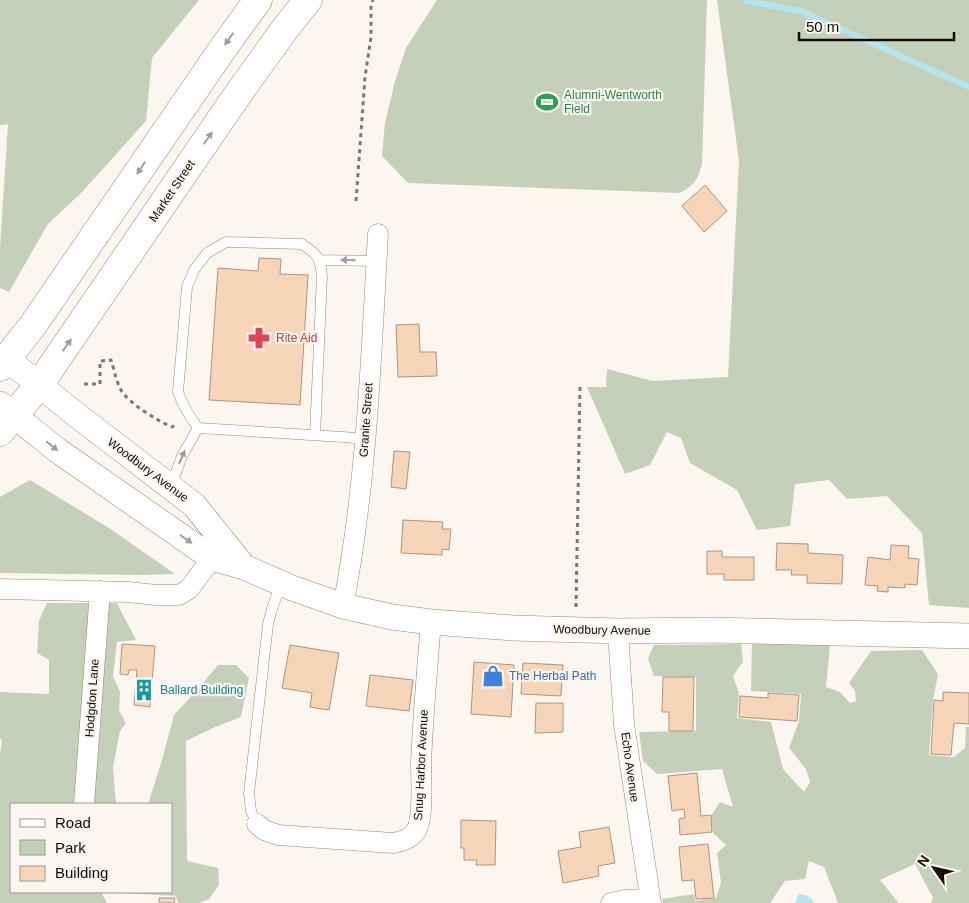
<svg xmlns="http://www.w3.org/2000/svg" width="969" height="903" font-family="Arial,sans-serif">
<style>
.green{fill:#c5d0ba}
.water{fill:#b3e5f1}
.lines{fill:none;stroke-linecap:round;stroke-linejoin:round}
.stream{stroke:#b3e5f1;stroke-width:6}
.building{fill:#f7d5b8;stroke:#ae947d}
.service-casing{stroke:#9e846d;stroke-width:11}
.minor-casing{stroke:#9e846d;stroke-width:21}
.tertiary-casing{stroke:#9e846d;stroke-width:26}
.secondary-casing{stroke:#9e846d;stroke-width:29}
.path{stroke:#7e7770;stroke-width:3;stroke-dasharray:4 4;stroke-linecap:butt}
.service{stroke:#fff;stroke-width:10}
.minor{stroke:#fff;stroke-width:20}
.tertiary{stroke:#fff;stroke-width:25}
.secondary{stroke:#fff;stroke-width:28}
.oneway{fill:#a19d9b}
.labels{text-anchor:middle;stroke-width:4.5;stroke-linejoin:round;paint-order:stroke}
.leisure-label{font-size:12px;fill:#27864d;stroke:#fcf6f1;text-anchor:start}
.street-label{font-size:12px;fill:#140b04;stroke:#fcf6f1}
.health-label{font-size:12px;fill:#be3a42;stroke:#fcf6f1;text-anchor:start}
.shop-label{font-size:12px;fill:#366cbe;stroke:#fcf6f1;text-anchor:start}
.culture-label{font-size:12px;fill:#0d838f;stroke:#fcf6f1;text-anchor:start}
</style>
<rect width="100%" height="100%" fill="#fcf6f1"/>
<path class="green" d="M0 0H199L152 58 146 121 82 192 48 224 9 292 0 288V248L8 124 0 125Z
M437 0H707L702 164C698 179 695 185 680 193L408 183 382 156 385 123 395 81 406 48Z
M717 0H969V608L929 605 922 533 887 496 847 499 829 480 795 484 790 526 757 530 737 490 690 463 681 438 667 432 650 465 625 474 587 387H606L607 369 653 381 728 377 739 161Z
M30 480 109 528 175 574 141 575 0 573V497Z
M47 603H117L136 640 117 642 113 676 120 692 119 710 126 723 120 731 113 767 116 804H11V892H101L107 903H0V755L2 741 0 738V692L49 694V660L37 653 39 621Z
M752 642 830 645 826 687 840 692 850 703 856 701 855 691 849 683 871 651 922 650 938 674 933 700 929 755 954 757 965 748 966 727H969V903H931L933 898 915 864 880 880 899 903H838L824 867 809 861 805 879 785 881 770 903H663L662 899 694 894 695 901 716 898 721 883 717 853 726 845 713 833 711 816 720 802 733 807 722 769 657 774 643 761 639 732 696 731V677L654 676 648 659 654 645 741 644 743 662 733 676 739 693 737 718 771 722 783 769 804 792 810 782 806 769 789 748 799 721 801 694 751 691Z
M218 665H236L249 678 241 717 215 727 186 741 187 861 218 868 219 885 209 899 199 903H179L175 896 106 892H171V804H148L162 760 174 715 197 690Z"/>
<path class="water" d="M799 894C805 894 812 897 814 903H795Z"/>
<g class="lines">
<path class="stream" d="M746 1 801 11 969 87"/>
</g>
<path class="building" d="M705 185 727 211 704 232 682 206Z
M259 258 281 259 280 274 308 275 300 405 209 400 218 268 258 271Z
M419 324 420 352H436L437 376 398 377 396 325Z
M394 451 410 452 406 489 391 487Z
M403 520 443 522 442 529H451L449 550 442 549V555L401 553Z
M777 543 808 544V553L843 555 842 584 807 583V575H791L792 570H776Z
M891 545 909 546 908 558 919 559 917 585 905 584V588L888 587V592L877 591 878 586 865 585 868 557 890 560Z
M707 551H722V557H754V580H724V574H707Z
M122 644 155 646 150 707 134 705 137 670H129L128 675 120 674Z
M290 645 339 653 329 710 310 707 312 693 282 688Z
M474 662 514 665 511 717 471 714Z
M523 663 563 665 561 696 521 694Z
M370 675 413 680 409 711 366 706Z
M663 677H694L693 731H669V712H662Z
M943 692 969 693V724L954 723 951 755 931 754 934 700 943 701Z
M768 693 799 695 797 721 739 717 740 696 768 698Z
M536 703H563V732L535 733Z
M697 773 701 816 711 815 712 832 680 835 679 819 685 818 684 809 672 811 668 776Z
M461 820 496 821 495 865H476L477 860H464V848H461Z
M609 827 615 863 598 866 599 876 563 883 558 851 581 847 579 832Z
M708 844 714 898 696 899 694 880 682 881 679 847Z
M159 898H175L174 903H159Z"/>
<g class="lines">
<g class="service-casing">
<path id="service" d="M320 260 376 261
M315 435 322 276C320 257 318 255 302 244L226 242 207 253 194 270 187 287 178 392C183 406 189 416 198 428L343 437 366 439
M171 486 182 456 198 428
M257 824 251 811 249 793 268 624 272 609 281 583"/>
</g>
<g class="minor-casing">
<path id="minor" d="M0 589 128 592 156 595H179L189 589 212 558
M343 606C367 484 371 358 378 234
M618 631 624 724 651 903
M84 804 100 591
M257 824 264 830 278 835 393 843C403 841 410 839 416 831 424 818 421 780 421 763 423 716 427 669 431 622
M611 903 625 900 650 899"/>
</g>
<g class="tertiary-casing">
<path id="tertiary" d="M7 359 74 413 194 505 244 567
M0 404 57 450 212 558 244 567 292 588 343 606 392 617 431 622 513 628 618 631 711 630 969 636"/>
</g>
<g class="secondary-casing">
<path id="secondary" d="M0 367 33 325 226 44 258 0
M0 432 39 385 236 97 284 30 308 0"/>
</g>
<path class="path" d="M356 201 365 77 371 37V5L373 0
M84 384H100V361L111 360C114 369 116 381 121 390 128 403 158 421 172 427L177 424
M576 607 580 386"/>
<use href="#service" class="service"/>
<use href="#minor" class="minor"/>
<use href="#tertiary" class="tertiary"/>
<use href="#secondary" class="secondary"/>
</g>
<defs><path id="oneway-solid" d="M-6-.8H1V-3.2L6.5 0L1 3.2V.8H-6Z" transform="scale(1.25)"/></defs>
<g class="oneway">
<use href="#oneway-solid" transform="translate(229 39) rotate(125)"/>
<use href="#oneway-solid" transform="translate(208 138) rotate(-56)"/>
<use href="#oneway-solid" transform="translate(141 168) rotate(124)"/>
<use href="#oneway-solid" transform="translate(348 260) rotate(-179)"/>
<use href="#oneway-solid" transform="translate(67 345) rotate(-55)"/>
<use href="#oneway-solid" transform="translate(52 446) rotate(39)"/>
<use href="#oneway-solid" transform="translate(182 457) rotate(-66)"/>
<use href="#oneway-solid" transform="translate(186 539) rotate(35)"/>
</g>
<defs>
<g id="stadium-bare" transform="scale(1.725)"><path d="M0-5a6.5 5 0 1 0 0 10a6.5 5 0 1 0 0-10ZM-3.5-1.8h7v3.6h-7Z" fill="#2e9e5b" stroke="#fcf6f1" stroke-width="2.5" paint-order="stroke"/></g>
<g id="pharmacy-bare" transform="scale(1.725)"><path d="M-2-6h4v4h4v4h-4v4h-4v-4h-4v-4h4Z" fill="#e0444e" stroke="#fcf6f1" stroke-width="2.5" paint-order="stroke"/></g>
<g id="shop-bare" transform="scale(1.725)"><path d="M-5-2.5h2.3a2.7 3.5 0 0 1 5.4 0H5L5.5 6h-11ZM-1.5-2.5h3a1.5 2.3 0 0 0-3 0Z" fill="#3f7fe0" stroke="#fcf6f1" stroke-width="2.5" paint-order="stroke"/></g>
<g id="building-bare" transform="scale(1.725)"><path d="M-4-6H4V6H1V3H-1V6H-4ZM-2.5-4.3h1.7v1.8h-1.7ZM.8-4.3h1.7v1.8H.8ZM-2.5-1h1.7V.8h-1.7ZM.8-1h1.7V.8H.8Z" fill="#0f9aa8" stroke="#fcf6f1" stroke-width="2.5" paint-order="stroke"/></g>
</defs>
<g fill-rule="evenodd">
<use href="#stadium-bare" x="547" y="102"/>
<use href="#pharmacy-bare" x="259" y="338"/>
<use href="#shop-bare" x="493" y="676"/>
<use href="#building-bare" x="144" y="690"/>
</g>
<g class="labels">
<g class="leisure-label">
<text x="564" y="99">Alumni-Wentworth<tspan x="564" dy="14">Field</tspan></text>
</g>
<g class="street-label">
<text transform="translate(172 191) rotate(-56)" y="4">Market Street</text>
<text transform="translate(366 420) rotate(-86)" y="4">Granite Street</text>
<text transform="translate(148 470) rotate(37)" y="4">Woodbury Avenue</text>
<text transform="translate(602 630) rotate(1)" y="4">Woodbury Avenue</text>
<text transform="translate(92 698) rotate(-86)" y="4">Hodgdon Lane</text>
<text transform="translate(421 765) rotate(-87)" y="4">Snug Harbor Avenue</text>
<text transform="translate(630 767) rotate(82)" y="4">Echo Avenue</text>
</g>
<g class="health-label">
<text x="276" y="342">Rite Aid</text>
</g>
<g class="shop-label">
<text x="509" y="680">The Herbal Path</text>
</g>
<g class="culture-label">
<text x="160" y="694">Ballard Building</text>
</g>
</g>
<rect x="10" y="803" width="162" height="90" fill="#fcf6f1" stroke="#9f9892"/>
<rect x="20" y="819" width="25" height="8" fill="#ffffff" stroke="#9f9892"/>
<text x="55" y="828" font-size="15" fill="#140b04">Road</text>
<rect x="20" y="840" width="25" height="15" fill="#c5d0ba" stroke="#9f9892"/>
<text x="55" y="853" font-size="15" fill="#140b04">Park</text>
<rect x="20" y="866" width="25" height="15" fill="#f7d5b8" stroke="#9f9892"/>
<text x="55" y="878" font-size="15" fill="#140b04">Building</text>
<g transform="translate(934 868) rotate(304)" stroke="#fcf6f1" stroke-width="4" paint-order="stroke">
<path d="M0-4L9 19L0 12L-9 19Z" fill="#140b04"/>
<text y="-8" font-size="14" font-weight="bold" text-anchor="middle" fill="#140b04">N</text>
</g>
<path d="M799 32v8h155v-8" fill="none" stroke="#140b04" stroke-width="2.5"/>
<text x="806" y="32" font-size="15" fill="#140b04" stroke="#fcf6f1" stroke-width="4" paint-order="stroke">50 m</text>
</svg>
